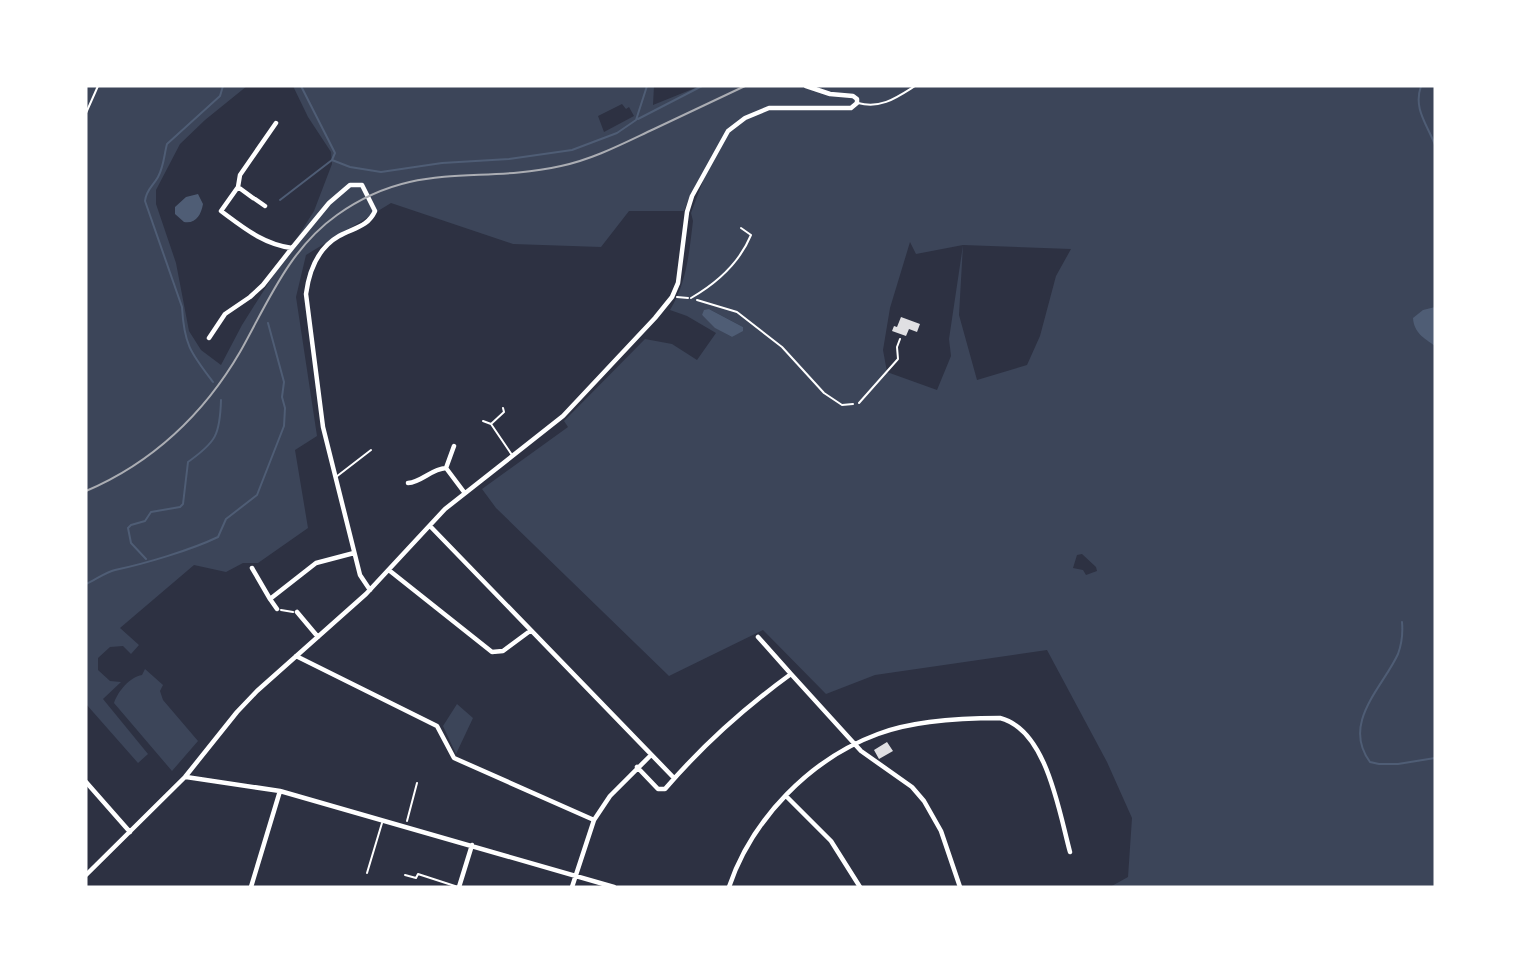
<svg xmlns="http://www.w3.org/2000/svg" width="1521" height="973" font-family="'Sofia Sans Condensed',sans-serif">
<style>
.green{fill:#3c4559;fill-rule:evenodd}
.water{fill:#4f5d75}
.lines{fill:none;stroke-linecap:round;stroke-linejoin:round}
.stream{stroke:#4f5d75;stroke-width:2}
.building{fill:#e0e0e3}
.path{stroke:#fff;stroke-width:2}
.service{stroke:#fff;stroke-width:2}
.minor{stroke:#fff;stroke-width:4.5}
.rail{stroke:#abadb3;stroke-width:2}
</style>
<rect width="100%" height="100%" fill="#2d3142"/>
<path class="green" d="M86 86H247L205 120 180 144 156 190V204L176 263 189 331 201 350 221 365 242 325 314 211 332 164 331 152 308 117 293 86H654L653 105 700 86H1435V887H1110L1128 877 1132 818 1107 762 1047 650 875 675 826 694 763 630 669 676 496 508 482 489 568 427 564 421 645 339 672 344 697 360 716 333 687 316 670 310C687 282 689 253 693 221L691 213 703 181 691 193 684 211H629L601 247 513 244 391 203 306 255 296 297 317 436 295 450 308 528 258 563H243L226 572 194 565 120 628 139 645 131 654 123 646 110 647 98 658V670L110 681 121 682 103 699 148 754 138 763 86 704ZM622 104 626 109 629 107 634 116 604 132 598 116ZM910 242 916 254 963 245 949 339 951 356 937 390 887 372 883 350 890 308ZM963 245 1071 249 1056 276 1040 336 1027 365 977 380 959 315ZM709 309 743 327 732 337 716 328 702 315ZM1082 554 1096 567 1097 571 1086 575 1083 570 1073 568 1077 555Z
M145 669 163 685 160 691 163 700 198 741 172 771 114 703C118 691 130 677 142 675Z
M457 704 473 718 456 754 443 726Z"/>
<path class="water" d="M198 194 203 204C201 215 196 224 184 222L175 214V207L186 197Z
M1435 307V346C1424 338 1414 333 1413 318L1423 310Z
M709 309 743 327V331L732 337 715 328 702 315 704 310Z"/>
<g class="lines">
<path class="stream" d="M1421 86C1413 109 1427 124 1435 145
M638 119 702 86
M332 160 350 167 381 172 442 163 509 159 572 150 617 133 636 120 647 86
M280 200 332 160 335 153 301 86
M213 382C191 353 184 345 182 307L145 201C146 190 153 186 158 177 164 166 164 155 167 144L220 96 223 86
M146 559 131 543 128 528 131 525 145 521 151 512 180 507 183 504 188 462C216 442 220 435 221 400
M86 584C95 580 106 572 115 570 144 564 191 550 218 537L226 519 257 495 284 426 285 408 282 397 284 382 268 323
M1402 622C1403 633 1402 643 1398 654 1383 687 1341 723 1370 762L1379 764H1398L1435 758"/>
</g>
<path class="building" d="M901 317 920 324 917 332 909 329 906 336 892 331 894 326 897 327Z
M887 742 893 751 879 759 874 750Z"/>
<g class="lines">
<path class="path" d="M677 297 688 298
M697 300 737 312 782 347 824 393 842 405 853 404
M281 610 293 612
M407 821 417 783"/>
<path class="service" d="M858 103C881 109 896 98 915 86
M86 113 98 86
M691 298C717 283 739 264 751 235L741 228
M859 403 898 359 897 347 900 339
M503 408 504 412 491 424 512 455
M483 421 491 424
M336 477 371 450
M367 873 382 823
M405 875 416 878 418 874 458 887"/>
<path class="minor" d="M276 123 240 175 238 187 221 211C244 228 263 244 292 248L329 203 350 185H362L375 211C368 227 353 228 339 236 318 248 309 271 306 294L323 427 360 575 370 590
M238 187 253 198
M255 199 265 206
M209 338 225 314 250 297 263 285 292 248
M454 446 446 468 464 492
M408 483C422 482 431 469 446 468
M430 526 674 778
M252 568 270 599
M390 571 492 652 503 651 530 631
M277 609 270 599 316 563 354 553
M297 612 318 637
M758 637 791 674
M296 656 437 726 454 758 594 820
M637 767 658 789H665C703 745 744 708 791 674L861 751 912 787 924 801 941 831 960 887
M186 777 280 791 614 887
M86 782 130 832
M786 796 831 841 860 887
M86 875 185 777 237 712 257 691 366 594 445 509 563 416 655 318 672 297 678 283 687 212 692 196 728 131 745 118 769 108H851L857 103V99L853 96 830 94 806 86
M251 887 280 791
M459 887 472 845
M572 887 594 820 610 796 651 755
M729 887C752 819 810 759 878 734 912 721 964 718 1000 718 1047 730 1059 812 1070 852"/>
<path class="rail" d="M86 491C152 463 204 414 240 352 268 302 289 249 337 215 416 159 477 185 561 166 594 159 624 143 654 129 684 115 715 100 745 86"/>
</g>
<rect width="1521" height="973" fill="none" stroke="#ffffff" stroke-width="175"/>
</svg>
